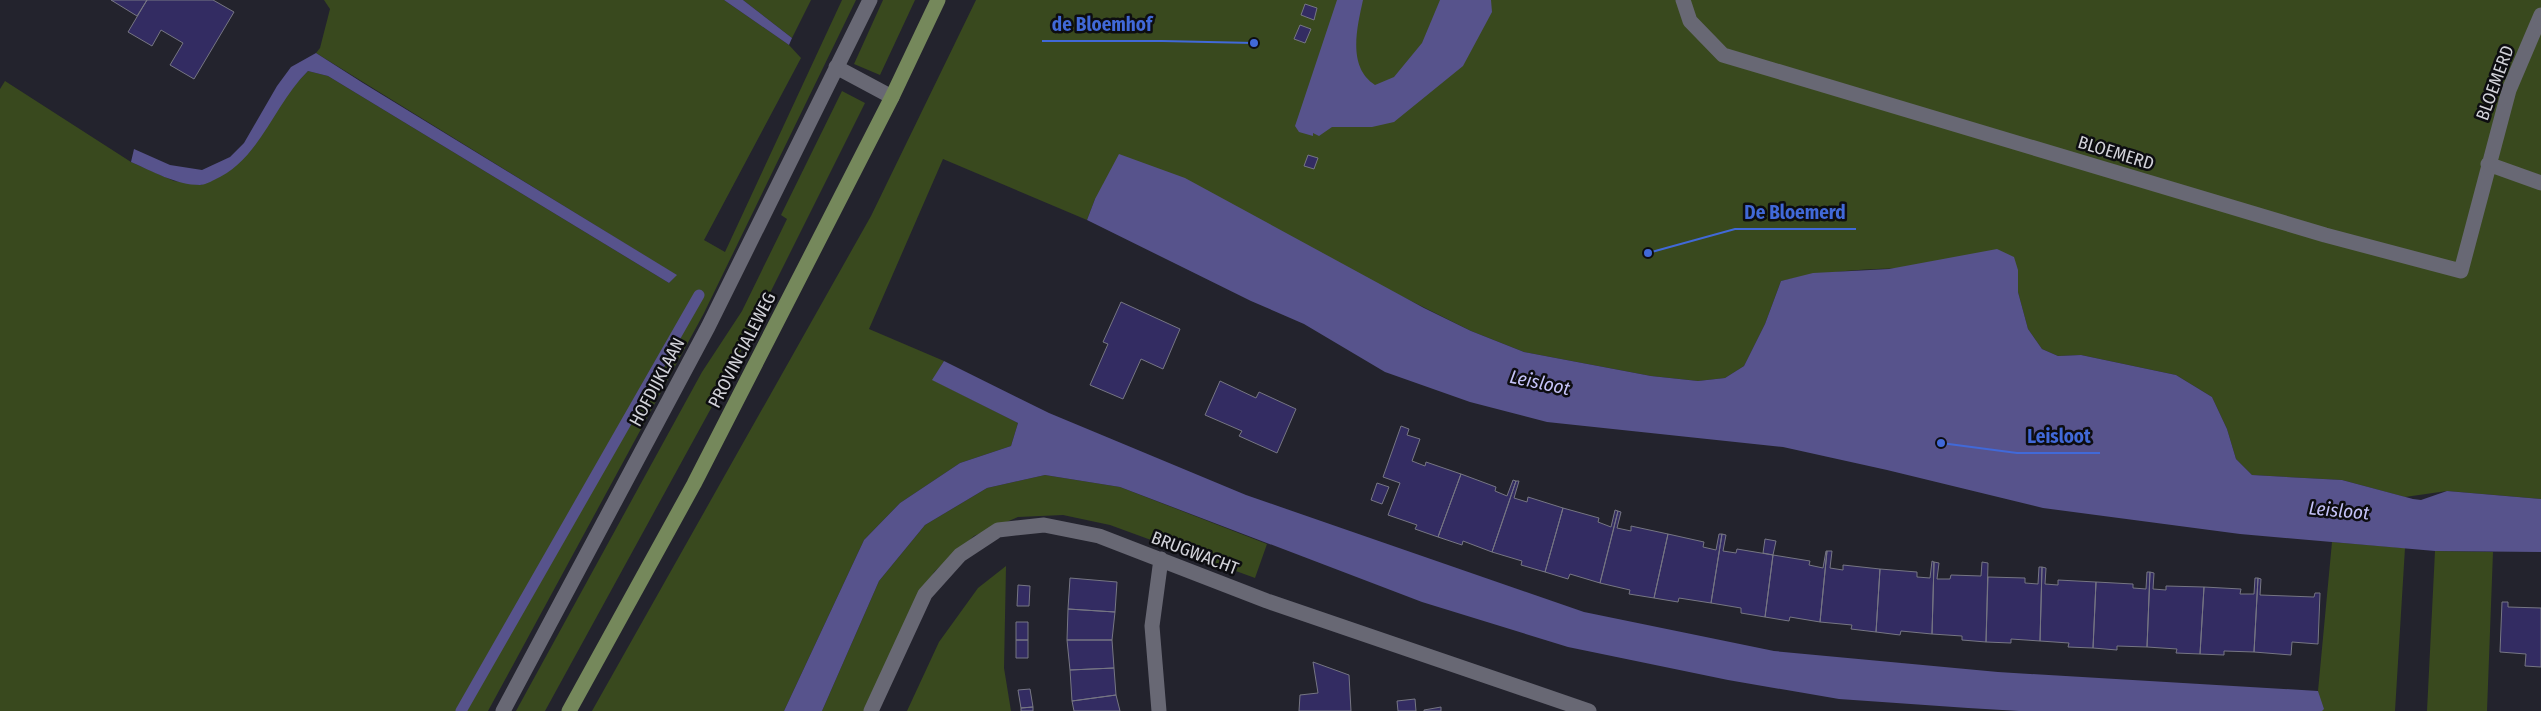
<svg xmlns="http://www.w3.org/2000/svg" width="2541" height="711" font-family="'Fira Sans Condensed',sans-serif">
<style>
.green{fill:#39491e}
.water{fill:#57538c}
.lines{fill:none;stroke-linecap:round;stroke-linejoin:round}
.stream{stroke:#57538c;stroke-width:11}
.building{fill:#332c62;stroke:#767683}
.minor{stroke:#686874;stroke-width:15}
.major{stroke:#75885b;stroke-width:15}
.labels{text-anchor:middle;stroke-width:5;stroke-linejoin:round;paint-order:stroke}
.street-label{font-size:18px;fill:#d3d3da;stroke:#0d0d11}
.water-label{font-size:19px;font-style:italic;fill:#c5c3f8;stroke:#0d0d11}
.leader{fill:none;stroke:#4169d8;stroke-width:2}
.callout-dot{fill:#4169d8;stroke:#0d0d11;stroke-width:2}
.callout-label{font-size:19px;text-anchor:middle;font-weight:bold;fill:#4169d8;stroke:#0d0d11;stroke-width:5;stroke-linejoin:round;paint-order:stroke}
</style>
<rect width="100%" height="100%" fill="#23232d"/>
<path class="green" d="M324 0H724L789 45 801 58 704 240 725 252 842 0H856L704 313 488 711H0V89L5 81 131 162 174 181 201 185 257 142 290 90 308 71 328 76 669 283 676 275 316 53 320 48 330 9Z
M743 0H811L792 38Z
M883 0H915L880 75 854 64Z
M976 0H2541V499L2447 491 2405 497 2342 480 2252 475 2236 459 2227 429 2212 397 2176 375 2081 355 2058 356 2042 349 2028 329 2018 292V270C1939 269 1858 263 1781 281L1765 324 1744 366 1725 378 1698 381 1651 376 1524 352 1471 331 1381 286 1095 199 1087 220 943 159 869 329 944 361 933 380 1018 423 1011 446 960 463 900 503 864 540 784 711H592L871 216Z
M842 91 865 103 726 381 545 711H516L702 372 742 311 787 219 781 215Z
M1045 475 1120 487 1267 544 1255 578 1110 525 1063 515 1018 517 974 536 934 572 870 711H822L879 581 925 525 987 488Z
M2332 542 2405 548 2395 711H2322L2318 691Z
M2435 551 2493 552 2487 711H2427Z
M1006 566 1004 668 1011 711H907L939 642 978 588Z"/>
<path class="water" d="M724 0H743L792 38 789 45Z
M1337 0H1363C1357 28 1347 67 1375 85L1394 77 1422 43 1440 0H1491L1492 12 1463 66 1394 122 1372 127H1332L1319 136 1313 133V136L1299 132 1295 126Z
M316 53 363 83 677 275 669 283 328 76 308 71C274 104 260 160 214 180 210 182 204 185 200 185 176 185 152 171 131 162L134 149 170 165 202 170 230 157 244 143 277 86 291 67Z
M1119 154 1185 178 1424 308 1471 331 1524 352 1651 376 1698 381 1725 378 1744 366 1765 324 1781 281 1813 273 1889 269 1997 249 2014 257 2018 270V292L2028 329 2042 349 2058 356 2081 355 2176 375 2212 397 2227 429 2236 459 2252 475 2342 480 2413 499 2421 500 2447 491 2541 499V552L2435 551 2240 534 2043 508 1887 470 1783 447 1547 422 1470 402 1385 372 1304 324 1251 301 1087 220 1095 199Z
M944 361 1049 413 1246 495 1584 612 1774 651 1998 672 2318 691 2324 709 2322 711H2019L1968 708 1839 699 1728 680 1568 647 1422 602 1120 487 1045 475 987 488 925 525 879 581 822 711H784L864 540 900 503 960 463 1011 446 1018 423 932 380Z"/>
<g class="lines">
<path class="stream" d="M461 711 699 295"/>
</g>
<path class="building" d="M111 0H147L137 16Z
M147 0H213L234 12 194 79 170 65 183 43 161 30 152 46 128 32Z
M1305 4 1317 8 1314 20 1301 15Z
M1300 25 1311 29 1305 43 1294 39Z
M1308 155 1318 158 1314 169 1304 166Z
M1121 302 1180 329 1163 369 1141 359 1123 399 1090 385 1108 344 1103 342Z
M1220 381 1256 398 1259 392 1296 409 1277 453 1239 436 1242 431 1205 415Z
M1401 426 1409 429 1407 435 1420 439 1412 461 1425 466 1426 462 1461 474 1438 537 1415 529 1417 525 1388 515 1400 483 1383 477Z
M1461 474 1496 487 1495 491 1507 496 1513 480 1516 481 1492 552 1463 541 1462 545 1438 537Z
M1516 481H1519L1514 498 1527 502 1528 497 1563 508 1545 572 1521 565 1522 561 1492 552Z
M1377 483 1389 487 1382 504 1371 500Z
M1563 508 1599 518 1598 522 1611 527 1615 510 1618 511 1600 583 1570 574 1568 579 1545 572Z
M1618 511 1621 512 1617 528 1631 531V526L1668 534 1654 598 1629 594 1630 590 1600 583Z
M1668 534 1704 542 1703 547 1716 550 1719 534H1722L1711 603 1679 598 1678 602 1654 598Z
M1722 534 1726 535 1723 551 1736 553 1737 549 1773 555 1765 617 1741 613V608L1711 603Z
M1765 539 1776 541 1773 555 1763 553Z
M1826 551H1827L1820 622 1790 617 1789 621 1765 617 1773 555 1810 561 1809 565 1823 568Z
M1827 551H1832L1830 568 1843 570V565L1880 569 1876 632 1851 629 1852 625 1820 622Z
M1932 561 1934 562 1932 634 1901 631 1900 635 1876 632 1880 569 1917 572V577L1930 578Z
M1934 562 1939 563 1937 579H1950L1951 575 1981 576 1982 562 1988 563 1986 642 1962 640V636L1932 634Z
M2039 567H2042L2040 641 2011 639V643L1986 642 1988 577 2025 578V583L2038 584Z
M2042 567 2046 568 2045 584 2058 585V580L2096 582 2093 648 2068 647 2069 643 2040 641Z
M2147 572H2150L2147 647 2117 646V650L2093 648 2096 582 2133 584V588L2146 589Z
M2150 572 2154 573 2153 589 2166 590V586L2204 587 2200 654 2176 653 2177 649 2147 647Z
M1070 578 1117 582 1115 612 1068 609Z
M2255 578H2258L2254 652 2224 651V655L2200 654 2204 587 2241 589 2240 594H2254Z
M2258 578 2261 579 2260 595 2314 597 2315 593H2320L2318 644 2292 642 2291 655 2254 652Z
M1018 585 1030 586 1029 606H1017Z
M2502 602H2508V607L2541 608V667L2525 666 2526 654 2500 652Z
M1068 609 1115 612 1112 640H1067Z
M1016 622H1028V640H1016Z
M1016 640H1028V658H1016Z
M1067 640H1112L1114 668 1070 670Z
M1313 662 1349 675 1351 711H1299L1300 695 1318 693Z
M1114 668 1116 695 1072 701 1070 670Z
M1030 689 1033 707 1021 708 1018 690Z
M1116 695 1120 711H1074L1072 701Z
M1415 699 1416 711H1398L1397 701Z
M1033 707V711H1021V708Z
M1441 707V711H1424V710Z"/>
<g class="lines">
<path class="minor" d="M1683 0 1690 21 1723 55 2325 235 2461 271 2509 90 2541 15
M836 67 892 97
M2488 164 2541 183
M503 711 708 327 870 0
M871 711 925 594 960 555 998 530 1044 525 1099 536 1267 601 1589 711
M1159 711 1152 626 1161 559"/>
<path class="major" d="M569 711 694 484 892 97 938 0"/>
</g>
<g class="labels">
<g class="street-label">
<text transform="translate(2495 83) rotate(-70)" y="6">BLOEMERD</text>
<text transform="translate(2116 153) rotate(17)" y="6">BLOEMERD</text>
<text transform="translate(742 350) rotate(-63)" y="6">PROVINCIALEWEG</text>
<text transform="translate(657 382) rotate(-62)" y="6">HOFDIJKLAAN</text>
<text transform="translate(1195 553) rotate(21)" y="6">BRUGWACHT</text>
</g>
<g class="water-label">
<text transform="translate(1540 382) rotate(12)" y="7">Leisloot</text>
<text transform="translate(2339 510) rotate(5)" y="7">Leisloot</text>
</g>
</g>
<path class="leader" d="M1254 43L1162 41H1042M1648 253L1735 229H1856M1941 443L2017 453H2100"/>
<g class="callout-dot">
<circle cx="1254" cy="43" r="5"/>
<circle cx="1648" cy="253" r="5"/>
<circle cx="1941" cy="443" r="5"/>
</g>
<g class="callout-label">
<text x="1102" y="31">de Bloemhof</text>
<text x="1795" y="219">De Bloemerd</text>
<text x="2059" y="443">Leisloot</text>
</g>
</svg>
